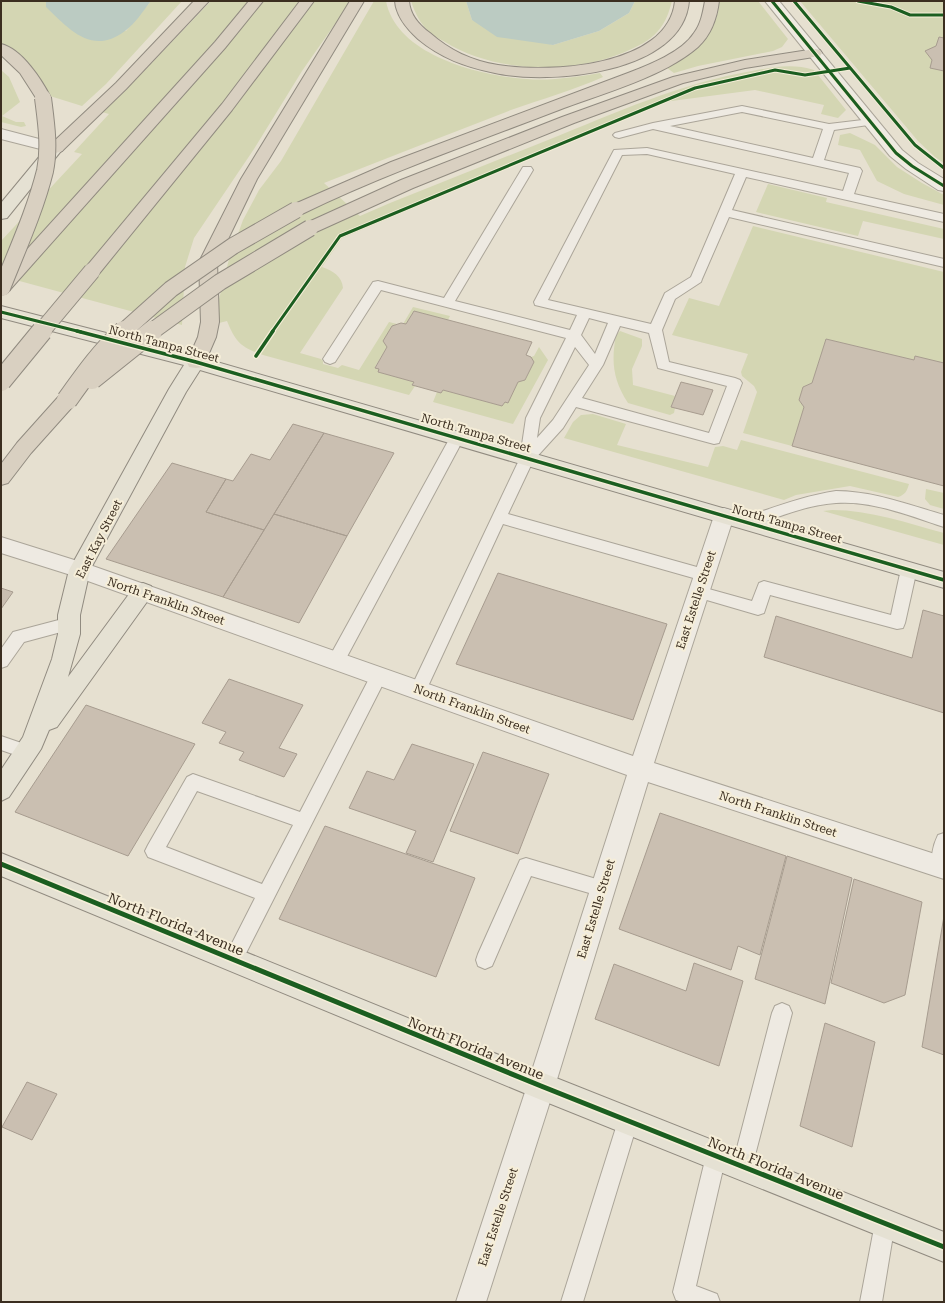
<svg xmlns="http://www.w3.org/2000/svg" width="945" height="1303" font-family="'Roboto Serif',serif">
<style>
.green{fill:#d4d6b3}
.water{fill:#bbcbc2}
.building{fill:#cabfb1;stroke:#a79c8f}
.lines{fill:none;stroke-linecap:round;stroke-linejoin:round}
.lane-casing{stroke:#aba599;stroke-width:2}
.street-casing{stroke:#aba599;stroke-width:2}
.primary-casing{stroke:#918b80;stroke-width:2}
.highway-casing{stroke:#918b80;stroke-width:2}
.lane{fill:#eeeae2;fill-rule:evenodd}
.street{fill:#eeeae2;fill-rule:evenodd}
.primary{fill:#e5e1d3;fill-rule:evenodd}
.highway{fill:#d9d0c1;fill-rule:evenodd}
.highway-bridge-far1-casing{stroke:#918b80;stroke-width:18;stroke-linecap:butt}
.highway-bridge-casing{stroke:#918b80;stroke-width:22;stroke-linecap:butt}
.highway-bridge-far1{stroke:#d9d0c1;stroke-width:16}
.highway-bridge{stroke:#d9d0c1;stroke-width:20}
.cycleway-far2-casing{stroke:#f6eed8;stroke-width:5}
.cycleway-far1-casing{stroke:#f6eed8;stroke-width:6}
.cycleway-casing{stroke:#f6eed8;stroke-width:8}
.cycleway-far2{stroke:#1b5e20;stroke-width:3}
.cycleway-far1{stroke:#1b5e20;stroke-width:3.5}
.cycleway{stroke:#1b5e20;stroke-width:5}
.labels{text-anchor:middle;stroke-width:4;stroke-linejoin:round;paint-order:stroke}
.street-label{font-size:12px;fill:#3b2e20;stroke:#f6eed8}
.near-street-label{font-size:14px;fill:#3b2e20;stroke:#f6eed8}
</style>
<rect width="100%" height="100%" fill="#e6e0d0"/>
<path class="green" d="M1 1H46L47 7 126 31 151 1H182L106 84 82 106 50 96C38 71 25 58 1 43Z
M211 1H351L302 71 254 149 194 238 185 267 182 325 1 276V241L82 154 74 152 109 114 102 112 123 93Z
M374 1H386C396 55 480 76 527 79 551 81 576 77 600 73L603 77C574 90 542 99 511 110 449 134 386 158 324 183L360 216 390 203C443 182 495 161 548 140 615 113 681 83 752 71 773 67 793 63 814 70L846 110 838 118 821 114 824 105 755 90 664 102 342 238 322 267C333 271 342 276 343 288L300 353 321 359 323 361V364L338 368 342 365 359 370 389 322 397 324 392 326 383 341 387 347 375 367 379 369 378 372 414 382 412 385 415 386 409 395 263 355C241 347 236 343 227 321L219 323V299L229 259 243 220 259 190 281 161Z
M411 1H466L472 20 553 45 599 31 629 13 635 1H672C669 12 666 22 658 31 650 41 636 47 625 52 570 75 496 73 445 42 440 39 433 36 429 32 420 23 415 13 411 1Z
M719 1H758L788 39 782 47 773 51 698 66 674 73 667 68C692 53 719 33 719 1Z
M800 1H873L881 3 882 1H944V163L935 157 918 141Z
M1 70 9 77 20 102 2 116 16 122H24L26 126 21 127 1 122Z
M850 133 875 145 897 167 922 183 944 195V205L904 194 877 181 860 150 838 145 840 135Z
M768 184 827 198 826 202 944 229V239L863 221 858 236 756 212Z
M753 226 944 272V363L914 360 826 339 812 383 803 387 799 400 804 407 792 446 743 433 757 392 754 386 742 376 741 372 748 354 672 335 689 298 719 306Z
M413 307 450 316 448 320 414 311 406 324H403Z
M620 331 642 339V346L632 369 633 385 675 396 671 407 675 408 674 413 670 415 628 403C613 380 611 362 616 335Z
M539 347 548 360 513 424 433 402 437 392 441 393 443 390 502 406 505 402H508L518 382 525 380 534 362 531 357 534 356Z
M593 414 626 424 617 445 708 467 715 447 723 446 737 450 741 440 909 484C907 491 905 495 898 497L850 486 796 495 784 500 564 438 573 422 581 415Z
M926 489 944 493V509L930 505 925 499Z
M832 510C870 510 907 523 944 533V545L823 511Z"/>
<path class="water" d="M46 1H151C143 11 135 24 125 31 92 56 69 29 46 7Z
M466 1H635L629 13 599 31 553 45 497 37 472 20Z"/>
<path class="building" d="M939 37 944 38V71L930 68 932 60 925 51 936 46Z
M414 311 532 342 526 355 531 357 534 362 525 380 518 382 508 403 505 402 502 406 443 390 441 393 412 385 414 382 378 372 379 369 375 368 387 347 383 341 392 326 401 323 406 324Z
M826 339 914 360 915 356 944 363V486L792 446 804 407 799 400 803 387 812 383Z
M681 382 713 390 703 415 671 407Z
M293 424 324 433 264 530 206 512 226 479 233 481 251 454 270 460Z
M324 433 394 453 347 536 274 514Z
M172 463 226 479 206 512 264 530 223 597 106 559Z
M274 514 347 536 299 623 223 597Z
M498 573 667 624 633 720 456 664Z
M1 588 13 592 1 609Z
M923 610 944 616V713L764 657 776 616 912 658Z
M229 679 303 705 279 748 297 754 284 777 239 760 244 752 219 743 226 732 202 723Z
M86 705 195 744 128 856 15 812Z
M412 744 474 764 433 862 406 853 416 831 349 808 367 771 394 780Z
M483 752 549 774 518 854 450 831Z
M660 813 786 856 760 955 738 946 731 970 619 929Z
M325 826 475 878 436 977 279 919Z
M787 856 852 878 825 1004 755 979Z
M854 879 922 902 905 995 884 1003 831 983Z
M944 916V1055L922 1047Z
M694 963 743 981 719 1066 595 1019 614 964 686 991Z
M825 1023 875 1042 852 1147 800 1126Z
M27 1082 57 1094 32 1140 2 1127Z"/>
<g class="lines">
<g class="lane-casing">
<path id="lane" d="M742 106 829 124 871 119 875 120 877 122 875 124 834 130 824 160 860 168 862 171 854 194 944 214V222L746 177 732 210 944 259V267L729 217 702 279 701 282 675 299 662 330 669 362 735 378 740 380 742 383 719 443 714 444 576 407 563 428 533 461 508 514 704 569 709 571 712 575 709 579 704 581 503 524 424 695 418 697 412 695 410 690 520 458 526 418 566 338 381 290 335 362 330 364 325 362 323 359 373 282 378 281 444 298 523 167H531L533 170 455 301 570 330 577 315 535 305 534 302 614 150 647 148 843 191 849 173 653 129 619 138 615 137 613 135 615 133 653 123ZM742 112 823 129 813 158 670 126ZM647 154 735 174 691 277 665 293 651 324 548 300 622 155ZM589 318 608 323 595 354 581 335ZM620 326 649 333 658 368 727 386 709 433 582 398 603 365ZM575 347 589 365 553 420 537 438 540 418Z
M457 433 462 434 464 438 342 666 336 668 330 666 328 661 330 656 452 434Z
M836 491C873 491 909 505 944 515V527C910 516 872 500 836 503 805 505 776 518 747 528L742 526 740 522 742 518C773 508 803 496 836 491Z
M909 563 914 565 917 569 905 623 903 628 897 629 770 595 764 613 758 615 693 596 690 592 693 588 698 586 752 601 759 583 764 581 891 615 901 569 904 565Z
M70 617 76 618 78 623 76 628 24 642 7 666 1 668V649L13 632Z
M379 669 385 671 387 676 240 965 233 968 226 965 224 959 255 898 148 857 145 851 148 845 187 777 193 774 300 812 373 671ZM197 791 293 825 262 884 166 847Z
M1 736 33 747 35 752 33 757 27 759 1 750Z
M944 833V873L940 874 934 872C929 862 933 845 938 835Z
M526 858 603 881 609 883 612 889 609 895 603 897 531 876 492 966 485 969 478 966 476 960 478 954 520 860Z
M782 1003 789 1006 792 1013 752 1167 749 1174 742 1177 735 1174 732 1167 772 1013 775 1006Z
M628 1111 635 1114 638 1121 583 1302H561L618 1121 621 1114Z
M716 1146 723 1149 726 1156 696 1286 717 1294 720 1302H682L676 1300 673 1292 706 1156 709 1149Z
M885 1213 892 1216 895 1223 882 1302H860L875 1223 878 1216Z"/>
</g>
<g class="street-casing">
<path id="street" d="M765 1H779L902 150 918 163 944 179V191L938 190 906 169 890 156Z
M1 129 62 145 64 148 62 151 56 153 1 139Z
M724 508 731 510 734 516 654 763 944 857V879L648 782 555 1086 486 1302H456L527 1086 627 775 74 576 1 553V537L87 564 633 756 714 516 717 510Z"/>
</g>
<g class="primary-casing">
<path id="primary" d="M55 143 61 145 63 148 61 151 7 218 1 219V203L49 145Z
M1 306 196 356 944 572V588L200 370 186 392 90 570 80 615V634L68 677 135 586 143 583 151 586 154 592 57 727 49 730 41 749 9 797 1 801V770L23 737 52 659 58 634V615L69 570 169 389 184 365 1 318Z
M1 853 541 1072 944 1232V1262L541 1100 1 876Z"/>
</g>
<g class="highway-casing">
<path id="highway" d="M194 1H209L126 89 62 151 56 153 50 151 48 148 50 145 116 83Z
M249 1H263L225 48 7 293 1 295V278L215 42Z
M300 1H314L232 110 98 275 92 277 86 275 83 271 86 267 222 104Z
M350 1H364L257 179 217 262 219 322 216 337 203 367 196 368 189 367 187 362 198 337 201 322 199 262 241 179Z
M395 1H409C410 15 419 25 430 33 449 50 472 61 498 65 547 73 668 68 675 1H689C683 74 549 85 495 73 465 67 441 58 418 39 407 29 396 16 395 1Z
M705 1H719C717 18 711 35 698 47 665 76 605 93 564 108 476 142 387 173 302 214L296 215 290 214 288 210 290 206 391 162 628 73C649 65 682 52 694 33 701 24 703 12 705 1Z
M1 44C22 49 42 80 51 98L48 101 43 103 38 101 20 73 1 55Z
M815 49 820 50 822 53 820 56 745 68 683 83 574 123 413 188 316 232 310 233 304 232 302 228 304 224 401 180 562 117 673 77 745 60Z
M67 393 74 395 76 400 74 405 31 453 8 483 1 485V464L17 443 60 395Z"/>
</g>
<use href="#lane" class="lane"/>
<use href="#street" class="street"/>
<use href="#primary" class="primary"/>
<use href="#highway" class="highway"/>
<g class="highway-bridge-far1-casing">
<path id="highway-bridge-far1" d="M2 288C17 250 35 211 45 171 50 147 46 122 43 98
M41 332 92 271
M123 332 171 289 233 246 296 210
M151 332 220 282 310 228"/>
</g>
<g class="highway-bridge-casing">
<path id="highway-bridge" d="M92 379 152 331
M1 381 42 331
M67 400C85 375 101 352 124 331"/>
</g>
<use href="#highway-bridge-far1" class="highway-bridge-far1"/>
<use href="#highway-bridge" class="highway-bridge"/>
<g class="cycleway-far2-casing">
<path id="cycleway-far2" d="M772 1 896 153 912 166 944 186
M794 1 915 145 944 168
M858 1 891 7 910 15H944
M1 312 81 332
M272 332 340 236 695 88 775 70 805 75 850 68"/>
</g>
<g class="cycleway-far1-casing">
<path id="cycleway-far1" d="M77 331 196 362 944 580
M256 356 273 331"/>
</g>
<g class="cycleway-casing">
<path id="cycleway" d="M1 864 541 1086 944 1247"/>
</g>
<use href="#cycleway-far2" class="cycleway-far2"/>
<use href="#cycleway-far1" class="cycleway-far1"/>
<use href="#cycleway" class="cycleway"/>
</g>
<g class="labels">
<g class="street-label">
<text transform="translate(164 344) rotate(15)" y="4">North Tampa Street</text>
<text transform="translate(476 433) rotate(16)" y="4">North Tampa Street</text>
<text transform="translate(787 524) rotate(16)" y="4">North Tampa Street</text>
<text transform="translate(99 539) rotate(-63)" y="4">East Kay Street</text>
<text transform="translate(696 600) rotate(-72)" y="4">East Estelle Street</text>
<text transform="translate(166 601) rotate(19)" y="4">North Franklin Street</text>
<text transform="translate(472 709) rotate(20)" y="4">North Franklin Street</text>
<text transform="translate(778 814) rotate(18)" y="4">North Franklin Street</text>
<text transform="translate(596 909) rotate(-73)" y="4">East Estelle Street</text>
<text transform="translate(498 1217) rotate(-72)" y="4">East Estelle Street</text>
</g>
<g class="near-street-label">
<text transform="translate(176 924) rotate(22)" y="5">North Florida Avenue</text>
<text transform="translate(476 1048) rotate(22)" y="5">North Florida Avenue</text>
<text transform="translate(776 1168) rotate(22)" y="5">North Florida Avenue</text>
</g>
</g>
<rect width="945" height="1303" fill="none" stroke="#3b2e20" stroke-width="4"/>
</svg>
